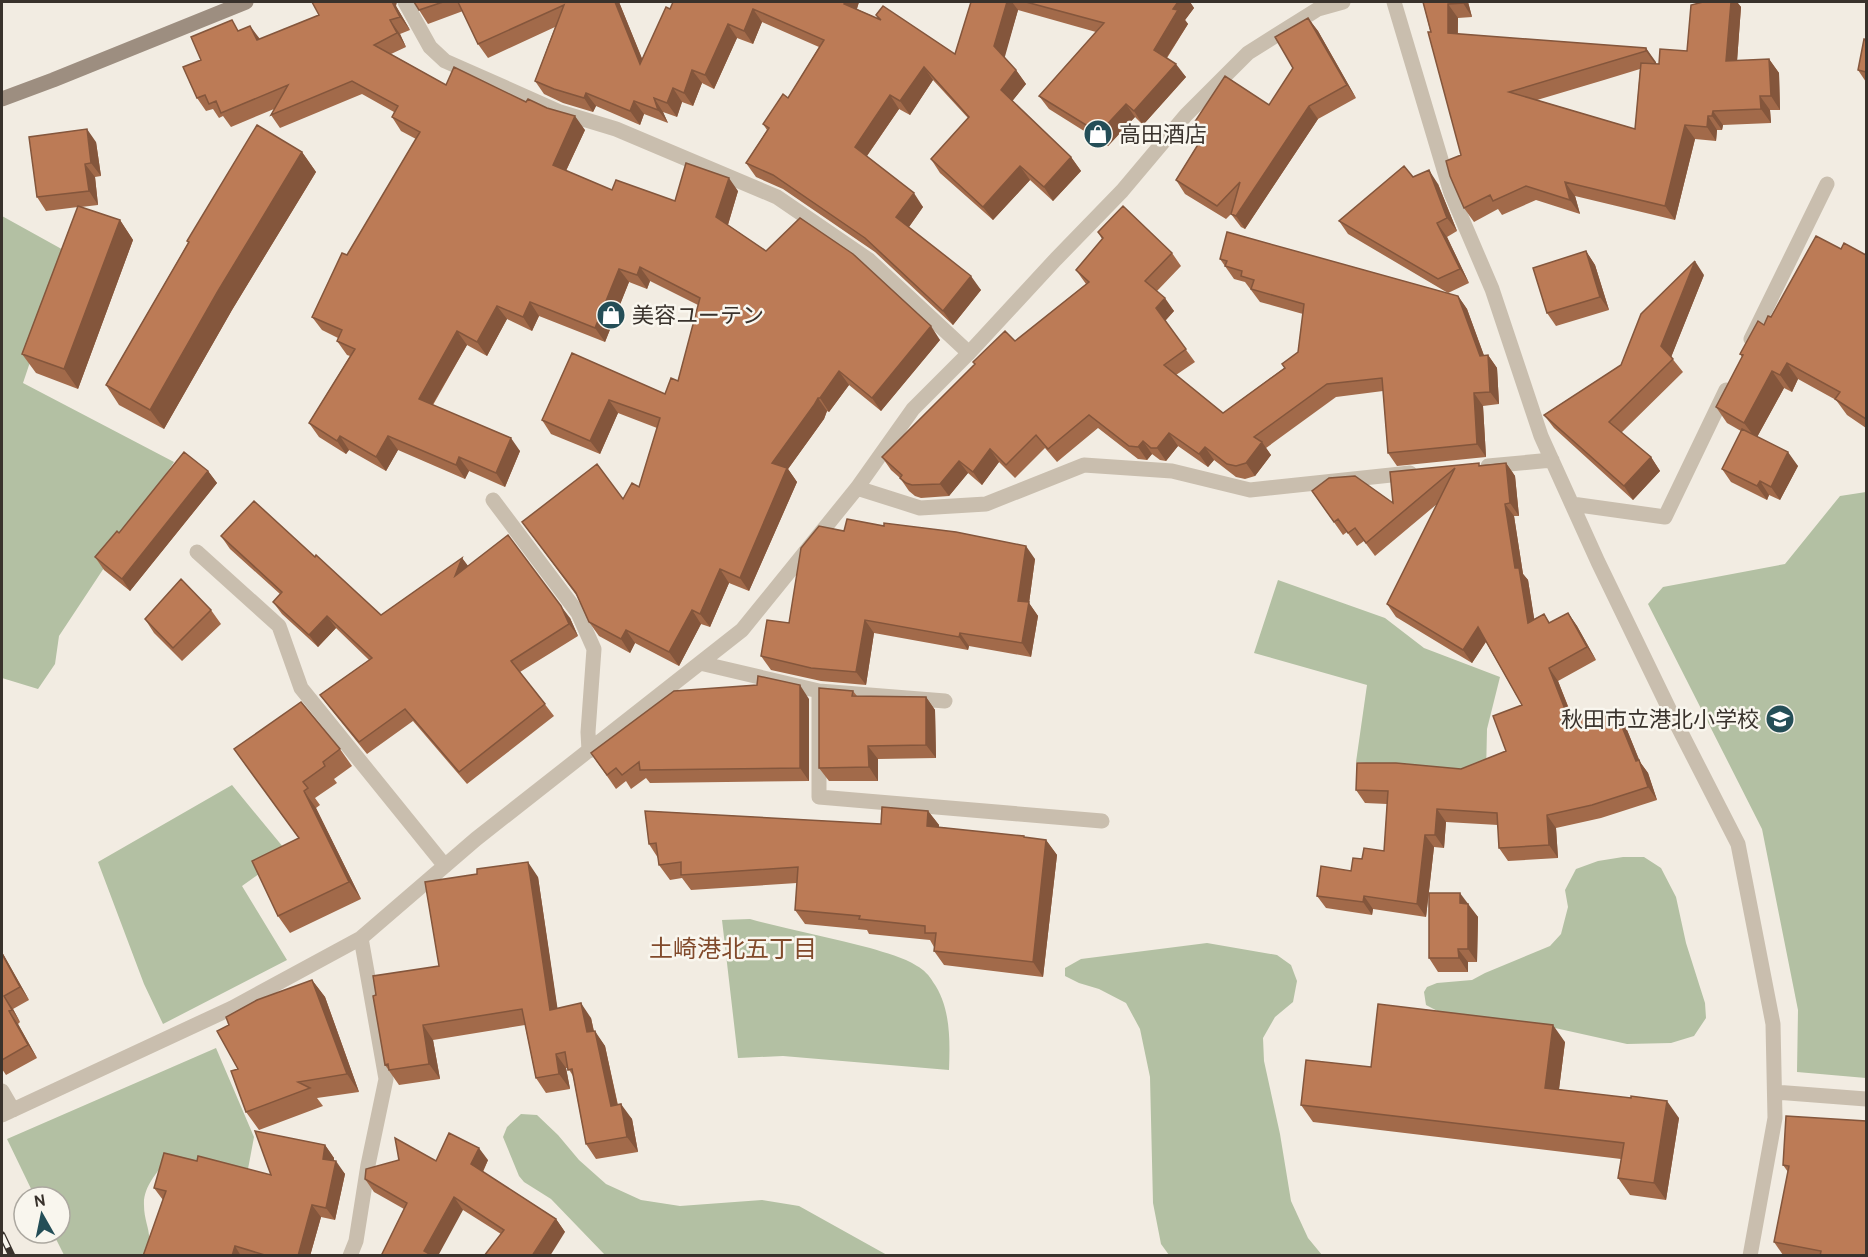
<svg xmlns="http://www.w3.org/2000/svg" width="1868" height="1257" font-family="Cabin,'Noto Sans JP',sans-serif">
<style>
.green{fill:#b3c0a3}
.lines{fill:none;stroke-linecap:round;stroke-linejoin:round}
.minor{stroke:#c9beae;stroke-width:15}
.secondary{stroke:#9d8e80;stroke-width:15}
.rail-casing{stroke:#39322c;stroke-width:7}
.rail{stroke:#f9f6ee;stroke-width:4.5;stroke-dasharray:14;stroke-linecap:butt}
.wall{fill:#a26a4a;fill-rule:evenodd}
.shaded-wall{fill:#84563c}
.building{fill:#bc7b56;stroke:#84563c;stroke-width:1.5}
.labels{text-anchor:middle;stroke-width:5;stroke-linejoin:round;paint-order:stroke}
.poi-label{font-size:22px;fill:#39322c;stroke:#f9f6ee;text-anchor:start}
.neighbourhood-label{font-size:24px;fill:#814a2b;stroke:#f9f6ee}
</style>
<rect width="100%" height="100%" fill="#f2ece2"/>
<path class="green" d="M2 216 67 252 23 383 174 462 59 636 55 664 38 689 2 678Z
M1866 492V1078L1797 1072 1798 1010 1762 829 1648 604 1663 587 1785 564 1840 496Z
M1278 580 1385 618 1424 648 1500 677 1487 729 1486 775 1356 762 1367 685 1254 653Z
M232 785 288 853 242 886 287 960 163 1024 144 984 98 862Z
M1623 857H1644L1661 868 1676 897 1686 943 1705 1003 1706 1018 1694 1036 1671 1043 1627 1044 1537 1024 1445 1015 1426 1005 1424 992 1427 987 1437 983 1472 980 1485 973 1550 946 1561 934 1568 907 1565 890 1576 869 1598 861Z
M750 919C790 930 830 937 870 948 886 953 903 957 917 966 923 969 930 976 933 982 951 1007 950 1041 949 1070L783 1056 738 1058 722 920Z
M1207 943 1277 955 1291 965 1297 981 1293 1002 1275 1017 1263 1038 1264 1061 1280 1134 1291 1201 1308 1238 1322 1255H1169L1161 1244 1153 1203 1150 1077 1140 1029 1126 1003 1099 989 1079 983 1065 976V968L1081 959Z
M216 1048 254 1137 248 1169 201 1158 199 1165 167 1159C157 1173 143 1187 144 1205 144 1226 155 1234 145 1256L64 1255 53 1233H60V1197H35L7 1139Z
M521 1114 537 1115 558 1135 579 1160 606 1184 641 1200 680 1206 762 1200 799 1206 887 1255H605L551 1199 524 1182 519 1176 503 1137 507 1127Z"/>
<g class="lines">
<path class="minor" d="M405 2 430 47 445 61 560 112 616 129 777 197 869 260 969 353
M1394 2 1451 193 1492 289 1541 436 1598 562 1672 715 1738 844 1773 1024 1775 1118 1750 1256
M1751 339 1827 184
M1488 466 1552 460
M857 488 920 508 986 504 1084 465 1172 471 1250 490 1410 473
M493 500 578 613 594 649 588 732 589 751
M1572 504 1665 517 1726 390
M197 552 279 626 301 688 445 866
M700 663 819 691 945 701
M819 691V797L1102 821
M2 1091 13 1110
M1775 1092 1866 1099
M2 1115 232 1008 361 938 476 839 742 630 857 488 913 409 969 353 1056 259 1122 191 1186 115 1248 53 1318 9 1343 2
M350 1256 356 1241 368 1165 386 1079 361 938"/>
<path class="secondary" d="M2 99 53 80 246 2"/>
<g class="rail-casing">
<path id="rail" d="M2 1235 12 1256"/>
</g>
<use href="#rail" class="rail"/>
</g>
<path class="wall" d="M414 2H619L642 59 670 9 859 2 857 9 879 19 876 15 955 54 971 2H1190L1194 8 1185 20 1188 24 1167 58 1186 77 1143 125 1135 117 1108 146 1049 109 1039 96 1096 32 1018 10 1004 57 1016 70 1026 84 1012 101 1071 157 1081 171 1053 201 1030 180 993 220 940 173 931 159 968 118 933 80 910 115 899 109 867 156 923 207 909 227 981 290 953 325 875 252 783 189 756 177 746 163 767 130 763 124 788 98 819 47 762 22 753 44 737 38 714 89 702 83 693 106 682 102 677 117 663 112 668 123 644 114 640 125 596 106 593 112 563 103 544 94 535 81 555 27 488 58 478 44 463 11 428 24Z
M1423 2H1468L1472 17 1458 18V34L1646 48 1656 64H1659L1687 51 1703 2H1737L1741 7 1737 61 1769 59 1779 73 1780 110H1770L1771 123 1723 125 1722 130H1717L1716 141 1695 139 1675 220 1575 196 1580 214 1536 200 1502 215 1498 209 1474 222 1464 208 1461 155ZM1640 69 1635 129 1537 100 1604 80Z
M396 6 410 30 400 34 406 47 391 54 446 85 585 130 566 171 612 190 675 201 738 191 728 225 766 251 940 340 881 411 849 385 829 412 827 411 824 419 788 469 797 482 749 591 729 583 710 627 701 624 679 666 635 643 630 653 599 636 589 622 577 596 522 522 623 499 639 487 657 428 618 413 600 454 551 434 542 420 572 353 665 394 678 381 698 305 650 281 647 289 629 282 605 342 539 316 532 331 507 319 487 356 467 345 433 405 520 451 505 487 469 471 465 479 398 450 386 471 349 450 346 454 319 437 309 423 350 356 347 355 337 341 338 338 322 330 312 317 347 255 416 139 401 131 392 117 394 112 362 94 280 128 271 115 274 109 231 127 223 116 219 118 213 109 206 111 197 98 201 60 240 30 260 39Z
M1308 18 1318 31 1356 98 1318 119 1245 229 1241 227 1231 214 1226 219 1185 194 1176 180 1201 139 1192 126 1269 105 1293 68Z
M1866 40V82L1858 70Z
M96 142 101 176 95 177 98 205 81 207 120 220 133 240 78 389 36 373 22 354 78 207 46 211 37 197Z
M302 152 316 172 232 310 164 429 119 405 106 385 188 243 187 241Z
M1413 177 1438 184 1457 231 1447 237 1469 283 1448 293 1348 234 1339 221Z
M1098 232 1172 253 1181 266 1157 291 1174 311 1165 321 1195 362 1176 375 1223 413 1284 368 1298 352 1303 314 1260 302 1245 282 1234 279 1220 259 1458 296 1467 309 1484 356 1488 355 1497 368 1499 404 1483 406 1486 457 1397 466 1388 453 1383 391 1336 397 1266 448 1271 455 1255 476 1245 479 1236 477 1214 460 1208 467 1178 446 1166 461 1160 460 1152 454 1147 460 1138 459 1098 428 1057 462 1045 448 1015 478 999 462 982 485 968 473 949 496 921 498 915 496 909 491 900 478 891 470 882 457 1015 341 1086 284 1076 270 1102 239Z
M1841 249 1866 255V428L1847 415 1836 400 1798 379 1792 392 1784 388 1757 437 1798 466 1780 500 1769 495 1767 500 1731 482 1722 469 1741 431 1727 423 1716 407 1742 357 1740 354 1764 325Z
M1586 251 1595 265 1609 310 1556 326 1547 313Z
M1704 275 1671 357 1683 372 1621 433 1651 457 1660 471 1633 500 1554 428 1544 415 1621 365Z
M1506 463 1515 476 1519 516H1514L1523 574 1528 580 1534 619 1544 614 1550 623 1568 613 1577 626 1596 660 1558 681 1574 721 1586 716 1590 722 1616 712 1625 725 1640 762 1648 773 1657 800 1601 818 1556 828 1558 858 1508 861 1499 848 1498 825 1446 822 1444 848 1434 847 1426 917 1373 909 1372 915 1326 908 1317 896 1351 871 1362 859 1384 851 1387 804 1365 803 1356 790 1461 769 1506 751 1522 705 1486 642 1472 663 1396 617 1387 604 1437 504 1375 556 1364 541 1357 546 1347 532 1343 535 1312 491 1393 503 1390 472Z
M208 471 217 483 130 591 104 570 95 557Z
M844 531 1035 559 1029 603 1038 616 1031 657 969 646 968 650 874 633 866 685 821 681 771 670 761 656 789 623Z
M221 536 315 557 381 615 462 558 468 566 570 618 578 636 520 672 554 716 467 784 413 721 367 754 329 707 320 695 369 660 336 628 318 647 282 614 273 602 280 594 230 549Z
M211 610 221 624 182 661 154 633 145 619Z
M853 691 857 696 926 697 935 710 936 758 878 759V781H829L819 768Z
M809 699V781L650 783 646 778 631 789 626 781 616 789 591 753Z
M234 749H340L352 766 334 779 337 783 315 798 320 805 316 808 361 899 290 933 278 916 299 838Z
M645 811 881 824 928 811 939 825V827L1046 840 1057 855 1043 977 944 965 934 951V947L930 940 869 934 867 930 805 924 795 910 797 883 691 890 682 878 670 880 659 865 658 858 649 844Z
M538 877 557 1008 591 1018 594 1031 605 1046 618 1105 632 1119 638 1152 596 1159 586 1144 573 1076 568 1068H566L570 1089 546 1093 536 1078 525 1025 433 1040 440 1079 399 1085 385 1065 376 995 439 966Z
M1467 904 1478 917 1477 962H1468V972H1438L1429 958Z
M2 952 29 1000 13 1009 20 1022 18 1024 37 1058 6 1075 2 1069Z
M312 980 325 997 359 1092 317 1098 323 1106 259 1130 246 1112 238 1069Z
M1565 1042 1559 1089 1679 1118 1666 1200 1630 1195 1618 1178 1621 1159 1313 1122 1301 1105 1371 1067Z
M1866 1121V1256L1783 1255 1774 1242 1788 1172 1783 1165Z
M325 1145 334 1158V1161L345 1174 335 1220 321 1217 310 1256H143L163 1200 154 1188 197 1161 271 1175Z
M488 1160 483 1172 556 1219 565 1232 501 1234 463 1210 404 1209 374 1192 365 1179 436 1161Z"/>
<path class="shaded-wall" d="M392 2H397L396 6 410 30 400 17Z
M615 2H619L650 78 640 64Z
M845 2H859L854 17 844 4Z
M1007 2H1012L1018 10 1004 60 994 46Z
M1178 2H1190L1194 8 1185 20 1188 24 1163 63 1154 50 1173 9Z
M1462 2H1468L1472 17 1463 3Z
M1731 2H1737L1741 7 1736 75 1726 61Z
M1448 4 1458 18 1457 47 1448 33Z
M753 9 762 22 753 44 744 31Z
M1308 18 1318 31 1356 98 1347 85Z
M390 20 400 34 406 47 397 33Z
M728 24 737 38 714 89 705 75Z
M250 26 260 39 257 40Z
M1646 48 1656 62V65L1646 51Z
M1769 59 1779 73 1780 110 1771 96Z
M1176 64 1186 77 1143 125 1134 111Z
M924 67 933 80 910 115 900 101Z
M692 70 702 83 693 106 684 93Z
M1016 70 1026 84 1010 104 1001 90Z
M673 88 682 102 677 117 667 103Z
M586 93 596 106 593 112 584 98Z
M890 95 899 109 864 160 855 147Z
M1760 96 1770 110 1771 123 1761 109Z
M654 98 663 112 668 123 658 110Z
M634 101 644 114 640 125 630 111Z
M1126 104 1135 117 1108 146 1099 133Z
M1309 106 1318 119 1245 229 1236 216Z
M1713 111 1723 125 1722 130 1712 116Z
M575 116 585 130 562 179 553 165Z
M1708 116 1717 130 1716 141 1707 127Z
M1685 125 1695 139 1675 220 1665 206Z
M87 129 96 142 101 176 91 163Z
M302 152 316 172 232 310 164 429 150 410 218 291Z
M1071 157 1081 171 1053 201 1044 187Z
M85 164 95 177 98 205 89 191Z
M1020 166 1030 180 993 220 983 207Z
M1429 170 1438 184 1457 231 1447 218Z
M729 178 738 191 726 231 716 217Z
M1565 182 1575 196 1580 214 1570 200Z
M914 193 923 207 906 231 896 217Z
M120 220 133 240 78 389 64 369Z
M1437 223 1447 237 1469 283 1460 269Z
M1586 251 1595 265 1609 310 1600 297Z
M1695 261 1704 275 1670 360 1661 346Z
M640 267 650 281 647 289 637 275Z
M619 269 629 282 605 342 595 328Z
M971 276 981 290 953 325 943 311Z
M1458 296 1467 309 1489 369 1480 356Z
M1165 298 1174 311 1165 321 1156 308Z
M530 302 539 316 532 331 523 317Z
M497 306 507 319 487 356 477 342Z
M931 326 940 340 881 411 872 398Z
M457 331 467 345 428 412 419 399Z
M1488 355 1497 368 1499 404 1490 392Z
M1787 363 1798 379 1792 392 1780 375Z
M839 371 849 385 829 412 820 398Z
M1772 371 1784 388 1756 439 1744 423Z
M1474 393 1483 406 1486 457 1477 444Z
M818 398 827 411 824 419 788 469 797 482 749 591 740 578 772 463Z
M609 400 618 413 600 454 590 441Z
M1169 433 1178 446 1166 461 1157 448Z
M340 436 349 450 346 454 337 441Z
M388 436 398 450 386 471 376 457Z
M511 438 520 451 505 487 496 473Z
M1143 441 1152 454 1147 460 1138 447Z
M1262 442 1271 455 1255 476 1246 463Z
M1205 447 1214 460 1208 467 1199 454Z
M990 449 999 462 982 485 973 472Z
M1788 452 1798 466 1780 500 1771 487Z
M459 457 469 471 465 479 456 465Z
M1651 457 1660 471 1633 500 1624 486Z
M959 461 968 473 949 496 940 484Z
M1506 463 1515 476 1519 516 1510 503Z
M208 471 217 483 130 591 122 579Z
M1760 481 1769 495 1767 500 1757 486Z
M1505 504 1514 516 1523 574 1528 580 1537 636 1528 623 1515 568Z
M1026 546 1035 559 1029 603 1038 616 1031 657 1022 643 1018 601Z
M462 558 471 570 455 576Z
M720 569 729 583 710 627 700 614Z
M561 606 570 618 578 636 569 624Z
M692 610 701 624 679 666 669 652Z
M1568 613 1577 626 1596 660 1587 647Z
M327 616 336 628 318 647 309 635Z
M865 620 874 633 866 685 856 672Z
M1478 627 1487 640 1472 663 1463 650Z
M626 630 635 643 630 653 621 639Z
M960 633 969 646 968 650 959 637Z
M1549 668 1558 681 1579 735 1570 722Z
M800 685 809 699V781L800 768Z
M926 697 935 710 936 758 926 745Z
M1616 712 1625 725 1640 762 1648 773 1657 800 1648 787 1636 761Z
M868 746 878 759V781L869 767Z
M304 791 316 808 361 899 349 882Z
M1437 809 1446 822 1444 848 1435 835Z
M928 811 939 825 937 841 927 826Z
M1547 815 1556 828 1558 858 1549 845Z
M1425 835 1434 847 1426 917 1417 904Z
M1046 840 1057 855 1043 977 1033 962Z
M528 862 538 877 560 1025 550 1010Z
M1460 893 1478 917 1477 962 1468 949 1460 903Z
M1364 896 1373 909 1372 915 1363 902Z
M1458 949 1468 962V972L1459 958Z
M2 952 29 1000 20 987 2 954Z
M312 980 325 997 359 1092 347 1074Z
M4 996 13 1009 20 1022 12 1010Z
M581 1003 591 1018 597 1047 587 1032Z
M9 1011 18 1024 37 1058 28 1045Z
M423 1025 433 1040 440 1079 429 1064Z
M1553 1025 1565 1042 1557 1105 1545 1088Z
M595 1031 605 1046 621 1121 611 1106Z
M556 1054 566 1068 570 1089 559 1074Z
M1667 1101 1679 1118 1666 1200 1654 1183Z
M621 1104 632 1119 638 1152 627 1137Z
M325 1145 334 1158 332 1171 323 1159Z
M479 1148 488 1160 480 1177 471 1164Z
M336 1161 345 1174 335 1220 326 1208Z
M454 1197 463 1210 438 1256H427L424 1251Z
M312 1205 321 1217 310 1256H298Z
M556 1219 565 1232 550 1256H532Z
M235 1246 241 1256H232Z"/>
<path class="building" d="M312 2H392L400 17 390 20 397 33 374 45 446 85 454 67 526 102 528 99 547 108 575 116 553 165 612 190 616 180 675 201 686 163 729 178 716 217 766 251 800 218 853 254 931 326 872 398 839 371 820 398H818L814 405 772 463 787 468 740 578 720 569 700 614 692 610 669 652 626 630 621 639 589 622 576 593 522 522 597 464 623 499 632 483 639 487 660 418 609 400 590 441 542 420 572 353 665 394 671 378 678 381 700 298 640 267 637 275 619 269 595 328 530 302 523 317 497 306 477 342 457 331 419 399 511 438 496 473 459 457 456 465 388 436 376 457 340 436 337 441 309 423 355 349 337 341 342 330 312 317 342 253 347 255 420 132 392 117 398 106 352 81 271 115 288 85 221 113 216 101 209 104 205 95 197 98 183 67 201 60 191 37 232 20 238 31 250 26 257 40 319 15Z
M414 2H443L419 10Z
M458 2H615L640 64 666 7 670 9 673 2H845L844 4 881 20 876 15 883 6 955 54 971 2H1007L994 46 1016 70 1001 90 1071 157 1044 187 1020 166 983 207 931 159 969 117 924 67 900 101 890 95 855 147 914 193 896 217 971 276 943 311 865 238 773 175 746 163 769 128 763 124 783 94 788 98 824 40 753 9 744 31 728 24 705 75 692 70 684 93 673 88 667 103 654 98 658 110 634 101 630 111 586 93 584 98 554 89 535 81 564 5 478 44Z
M1026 2H1178L1173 9 1178 10 1154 50 1176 64 1134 111 1126 104 1099 133 1039 96 1104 23Z
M1423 2H1462L1463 3 1448 4V33L1646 48V51L1509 92 1635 129 1641 63 1659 64 1660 49 1687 51 1691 5 1703 2H1731L1726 61 1769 59 1771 96H1760L1761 109 1713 111 1712 116H1708L1707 127 1685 125 1665 206 1565 182 1570 200 1526 186 1493 201 1490 195 1464 208 1450 176 1446 161 1461 155 1428 32H1431Z
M1308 18 1347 85 1309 106 1236 216 1231 214 1240 182 1217 206 1176 180 1204 135 1192 126 1225 76 1269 105 1293 68 1275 37Z
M1864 39 1866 40V72L1858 70Z
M257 125 302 152 218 291 150 410 106 385 189 242 187 241Z
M87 129 91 163 85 164 89 191 37 197 29 137Z
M1404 166 1413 177 1429 170 1447 218 1437 223 1460 269 1438 279 1339 221Z
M78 206 120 220 64 369 22 354Z
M1123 206 1172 253 1145 281 1165 298 1156 308 1186 349 1164 365 1223 413 1285 368 1282 364 1298 352 1304 304 1251 289 1254 280 1241 276 1242 271 1225 266 1227 261 1220 259 1227 232 1458 296 1480 356 1488 355 1490 392 1474 393 1477 444 1388 453 1382 378 1327 384 1254 437 1262 442 1246 463 1236 466 1227 464 1205 447 1199 454 1169 433 1157 448H1151L1143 441 1138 447 1129 446 1089 415 1048 449 1036 435 1006 465 990 449 973 472 959 461 940 484 912 485 906 483 900 478 902 475 882 457 975 364 973 362 1005 331 1015 341 1089 282 1076 270 1103 238 1098 232Z
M1816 236 1841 249 1844 243 1866 255V419L1835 399 1840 392 1787 363 1780 375 1772 371 1744 423 1716 407 1743 355 1740 354 1758 321 1764 325 1768 316 1771 317Z
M1586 251 1600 297 1547 313 1533 268Z
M1695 261 1661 346 1673 359 1609 422 1651 457 1624 486 1544 415 1621 365 1641 314Z
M1742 429 1788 452 1771 487 1760 481 1757 486 1722 469Z
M184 452 208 471 122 579 95 557 117 531 119 533Z
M1479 463V466L1506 463 1510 503 1505 504 1515 568H1519L1528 623 1544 614 1549 623 1568 613 1587 647 1549 668 1570 722 1586 716 1589 722 1616 712 1636 761 1639 760 1648 787 1592 805 1547 815 1549 845 1499 848 1497 813 1437 809 1435 835H1425L1417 904 1364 896 1363 902 1317 896 1321 866 1351 871 1353 858 1362 859 1364 848 1384 851 1388 791 1356 790 1357 763H1396L1461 769 1506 751 1493 716 1522 705 1478 627 1463 650 1387 604 1455 468 1366 543 1355 528 1348 533 1338 519 1334 522 1312 491 1329 478 1355 476 1393 503 1390 472Z
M254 501 315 557 316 555 381 615 462 558 455 576 508 535 561 606 569 624 511 661 545 704 459 772 405 709 359 742 320 695 372 658 327 616 309 635 273 602 282 592 221 536Z
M847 519 884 526V523L956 532 1026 546 1018 601 1029 602 1022 643 960 633 959 637 865 620 856 672 811 668 761 656 767 620 789 623 801 548 819 526 844 531Z
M181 579 211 610 173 648 145 619Z
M758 676 800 685V768L640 770 639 762 622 775 616 768 607 775 591 753 674 691 757 685Z
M819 688 853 691 852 696 926 697V745L868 746 869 767 819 768Z
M301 702 340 749 323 762 325 766 303 782 308 788 304 791 349 882 278 916 252 861 299 838 234 749Z
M882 807 928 811 927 826 1024 836V837L1046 840 1033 962 934 951 936 933H925V926L859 919 860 916 795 910 798 867 681 875V862L659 865 656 843 649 844 645 811 881 824Z
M528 862 550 1010 581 1003 587 1032 595 1031 611 1106 621 1104 627 1137 586 1144 572 1069 568 1070 565 1052 556 1054 559 1074 536 1078 522 1009 423 1025 429 1064 389 1070 388 1064 385 1065 373 996 376 995 373 976 439 966 425 882 477 874V869Z
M1429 893H1460V903L1468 904V949H1458L1459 958H1429Z
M2 954 20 987 4 996 12 1010 9 1011 28 1045 2 1060Z
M312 980 347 1074 298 1082 310 1088 246 1112 231 1071 238 1069 217 1031 229 1025 226 1017 257 1000Z
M1378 1004 1553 1025 1545 1088 1631 1098V1096L1667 1101 1654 1183 1618 1178 1624 1143 1301 1105 1306 1060 1371 1067Z
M1786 1116 1866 1121V1256H1820L1821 1251 1774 1242 1789 1166 1783 1165Z
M255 1131 325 1145 323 1159 336 1161 326 1208 312 1205 298 1256H268L235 1246 232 1256H143L166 1191 154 1188 164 1153 197 1161 198 1156 271 1175Z
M449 1133 479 1148 471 1164 556 1219 532 1256H484L504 1230 454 1197 424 1251 433 1256H381L407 1203 365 1179 366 1169 399 1160 395 1138 436 1161Z"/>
<defs>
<g id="shop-disc" transform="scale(1.5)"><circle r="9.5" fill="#244e57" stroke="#f9f6ee"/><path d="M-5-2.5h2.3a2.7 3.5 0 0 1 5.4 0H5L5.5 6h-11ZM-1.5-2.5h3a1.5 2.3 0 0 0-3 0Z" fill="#fff"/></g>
<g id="school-disc" transform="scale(1.5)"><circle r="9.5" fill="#244e57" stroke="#f9f6ee"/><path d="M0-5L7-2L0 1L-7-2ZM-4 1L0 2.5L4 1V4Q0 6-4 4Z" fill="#fff"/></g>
</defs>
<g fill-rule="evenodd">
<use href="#shop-disc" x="1098" y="134"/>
<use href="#shop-disc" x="611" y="315"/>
<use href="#school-disc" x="1780" y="719"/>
</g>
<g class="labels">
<g class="poi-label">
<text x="1119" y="142">高田酒店</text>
<text x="632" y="323">美容ユーテン</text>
<text x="1759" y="727" text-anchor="end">秋田市立港北小学校</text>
</g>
<g class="neighbourhood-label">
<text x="733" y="957">土崎港北五丁目</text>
</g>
</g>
<rect width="1868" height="1257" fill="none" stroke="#39322c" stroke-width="6"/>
<g transform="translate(42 1215) rotate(351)"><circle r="28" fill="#f9f6ee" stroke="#aca8a0" stroke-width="1.5"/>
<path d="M0-4.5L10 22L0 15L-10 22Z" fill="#244e57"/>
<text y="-9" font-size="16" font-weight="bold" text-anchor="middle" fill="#39322c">N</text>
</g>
</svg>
